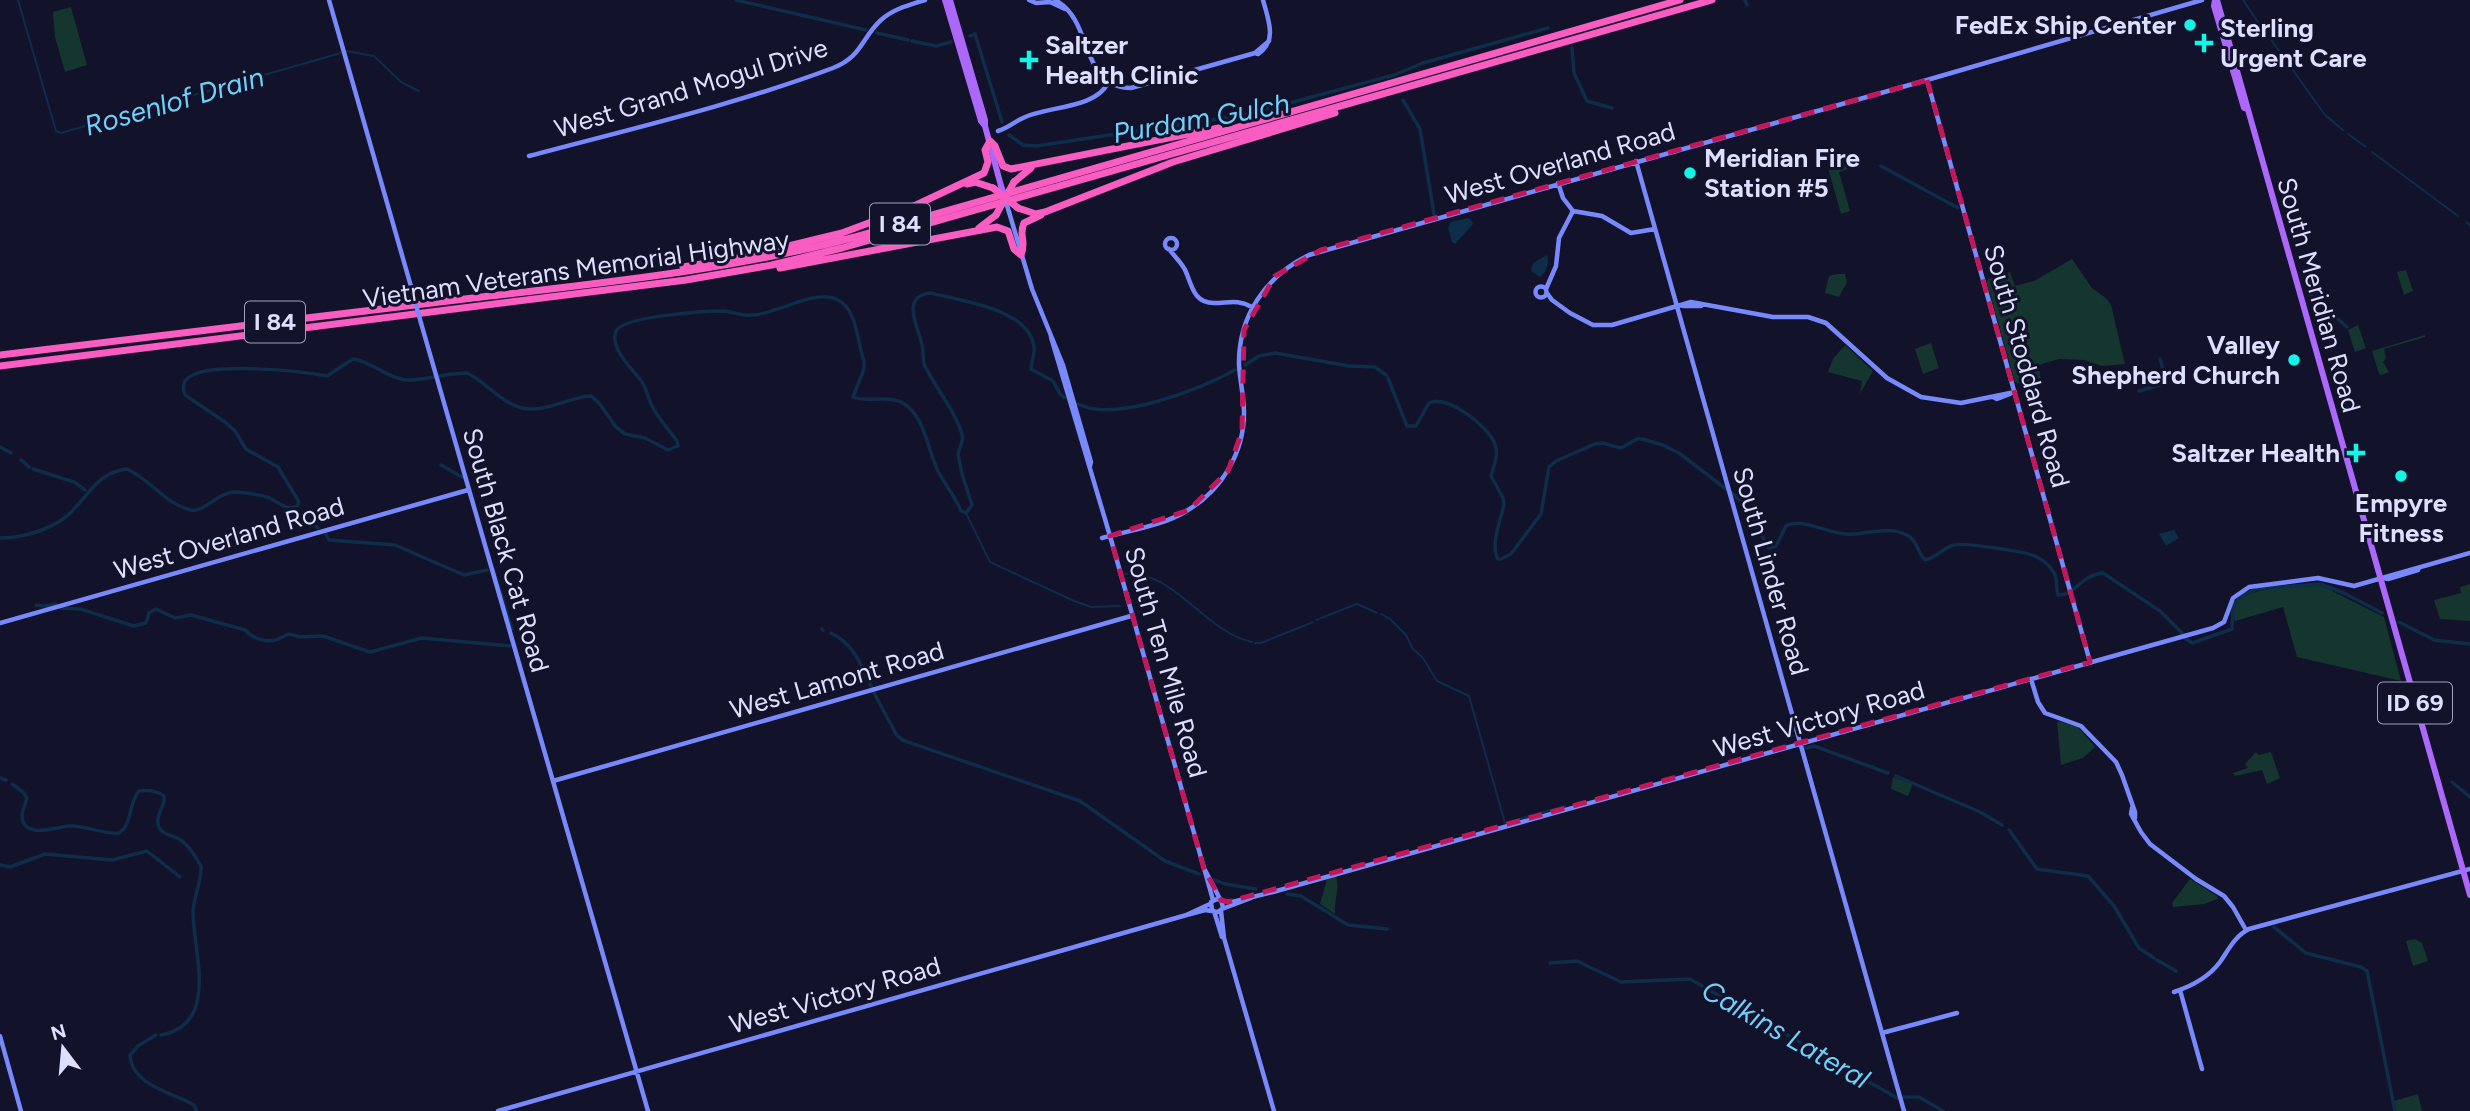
<svg xmlns="http://www.w3.org/2000/svg" width="2470" height="1111" font-family="Figtree,sans-serif">
<style>
.green{fill:#15352f}
.water{fill:#0d2d49}
.lines{fill:none;stroke-linecap:round;stroke-linejoin:round}
.stream{stroke:#0d2d49;stroke-width:2}
.canal{stroke:#0d2d49;stroke-width:3.5}
.secondary{stroke:#788afb;stroke-width:4.5}
.primary{stroke:#ac68fa;stroke-width:6}
.highway{stroke:#fa5dc1;stroke-width:7}
.secondary-bridge{stroke:#788afb;stroke-width:4.5}
.primary-bridge{stroke:#ac68fa;stroke-width:6}
.highway-bridge{stroke:#fa5dc1;stroke-width:7}
.marked{fill:none;stroke:#c2185b;stroke-width:5;stroke-dasharray:14 9;stroke-linejoin:round}
.poi-dot{fill:#10f7e9;stroke:#12122b;stroke-width:2.5}
.labels{text-anchor:middle;stroke-width:6;stroke-linejoin:round;paint-order:stroke}
.shield{fill:#12122b;stroke:#a0a2bf;stroke-width:2}
.shield-label{font-size:24px;font-weight:bold;fill:#dddffe}
.poi-label{font-size:26px;font-weight:bold;fill:#dddffe;stroke:#12122b;text-anchor:end}
.street-label{font-size:26px;fill:#dddffe;stroke:#12122b}
.water-label{font-size:28px;font-style:italic;fill:#6fd0fa;stroke:#12122b}
</style>
<rect width="100%" height="100%" fill="#12122b"/>
<path class="green" d="M71 7 87 65 65 72 55 37 53 12Z
M1847 163 1851 168 1839 172 1850 211 1841 214 1828 168Z
M2072 259 2092 288 2107 299 2111 305 2125 364 2102 366 2084 360 2059 359 2038 365 2041 379 2019 384 2015 382 1987 283 1988 279 2010 272 2015 286 2034 281Z
M2406 270 2413 291 2404 295 2397 272Z
M1837 274H1845L1847 282 1839 297 1825 293 1829 276Z
M2358 325 2366 348 2355 352 2348 330Z
M2425 335V337L2384 349 2386 358 2383 362 2389 372 2381 375 2379 374 2372 351Z
M1931 343 1939 368 1923 374 1915 349Z
M1845 345 1873 371 1860 394 1862 381 1828 372 1833 359Z
M2470 584V621L2440 619 2434 600 2461 593 2460 587Z
M2320 585 2384 617 2401 681 2297 657 2283 607 2235 621C2234 618 2233 614 2233 610 2236 585 2300 587 2320 585Z
M2057 721 2078 727 2095 747 2083 758 2061 765Z
M2256 752 2259 755 2271 752 2280 778 2267 784 2262 770 2235 776 2233 773 2248 768 2245 764Z
M1893 777 1913 784 1908 796 1891 789Z
M1336 876C1340 891 1334 898 1335 914L1320 904 1327 879Z
M2190 879 2217 896 2218 899 2204 904 2173 907 2172 903Z
M2415 939 2422 943 2428 961 2413 966 2406 941Z
M2418 1094 2422 1111H2396L2394 1101Z"/>
<path class="water" d="M1468 218 1471 220 1473 224 1455 244 1452 242 1448 228 1451 222Z
M1547 255C1550 263 1546 273 1540 277L1531 271 1533 263Z
M2174 530 2179 538 2166 546 2159 534Z"/>
<g class="lines">
<path class="stream" d="M18 0 56 131 61 133 341 53
M2243 0 2258 22
M2262 27 2325 115 2343 130
M346 51 374 56 401 82 419 91
M2348 134 2366 147
M2372 152 2458 216
M2466 222 2470 225
M966 513 990 562 1074 601 1091 607 1120 606
M1125 574C1175 570 1204 632 1252 642
M1381 614 1390 619 1406 635 1413 649 1423 658 1437 681 1469 696 1505 823 1565 806
M1321 618 1357 604 1377 613
M1316 620 1319 619
M1255 643H1261L1313 622"/>
<path class="canal" d="M736 0 866 30
M1745 0 1747 5
M877 33 908 40
M970 36 975 34 1002 122
M912 41 936 46 951 42
M1572 48 1574 73 1587 101 1612 108
M1403 100 1420 129 1434 214
M1009 135 1023 145 1036 146 1244 115 1394 75 1423 63 1548 28
M1881 166 1958 208
M2307 292 2347 327
M1245 365 1259 356 1275 353 1349 366 1375 367 1386 375
M1388 378 1407 426H1416L1429 403C1447 394 1488 426 1495 444 1499 455 1494 465 1491 476L1503 498 1504 504C1501 519 1490 545 1498 559H1501L1511 554 1541 514 1549 467 1556 461 1595 444 1602 443 1621 448 1637 439H1642L1663 445 1679 453 1743 502 1769 548 1776 546 1786 526C1802 517 1826 533 1845 534 1867 536 1889 523 1910 537 1918 543 1918 554 1925 560 1936 558 1943 548 1954 545 1963 542 2026 552 2035 556 2041 559 2048 564 2052 570 2059 577 2055 587 2058 595 2075 596 2080 575 2103 573L2160 611 2183 634
M2139 391 2167 383 2160 359
M1078 404C1116 423 1200 389 1235 370
M0 447 11 453
M21 460 29 467
M441 465 462 477
M33 469 74 482 85 490
M294 508 318 528
M326 534 329 540 395 545 464 575 487 570
M0 538C21 538 46 531 63 519 87 502 93 473 127 469 150 479 165 504 191 510 204 513 218 492 235 492 245 493 258 494 267 497 278 501 285 511 297 506L299 502 278 467 246 449 235 431 225 422 185 395C182 387 183 380 191 376 214 362 300 371 327 376L353 359C372 361 390 381 411 380 429 379 448 373 467 373 489 383 505 410 533 409 552 409 571 397 591 396L599 403 616 427 625 434 645 438 668 450 678 446 677 441C669 430 658 418 652 406 648 398 647 390 642 382 633 369 609 349 616 331 623 316 706 311 724 311 731 312 738 314 745 315 774 318 813 287 838 300 857 309 857 342 864 361V369L853 397C868 403 885 395 901 402 926 415 927 451 939 473 946 486 955 496 961 511L966 513 972 505 962 474 958 454 963 438C957 413 936 389 925 366 922 360 924 353 922 345 919 328 899 296 931 293 961 301 1030 309 1034 347 1035 355 1031 362 1031 369L1053 381 1060 394 1065 398
M493 569 512 629
M36 605 44 606 56 604
M60 608 80 609 134 626 146 623 149 613 156 609 175 618 191 615 245 630C252 638 267 644 278 639 282 638 285 635 289 634L300 637 323 636 370 652 422 638 510 646
M2399 622 2434 640 2470 644
M822 629 823 630
M831 633C855 645 860 664 872 688
M2186 639 2192 643 2232 629 2233 607 2237 601 2243 595 2257 589 2320 584 2344 593 2382 613
M873 691 896 734 902 740 1080 801 1165 861 1199 874
M1806 748 1814 746 1888 773
M1896 776 1980 812 2002 825
M0 778 6 780
M2452 782 2470 797
M12 784 23 792 27 798C25 806 18 817 25 825 34 836 57 827 69 826 86 825 103 835 119 833 133 824 128 803 139 791 147 790 157 791 164 796 166 807 156 812 158 823 159 835 171 834 179 839 189 845 195 856 201 866 202 882 193 897 193 914 194 953 219 1025 161 1035
M2009 830 2037 869 2088 876 2114 906 2139 948 2154 958
M0 865 10 867 45 854 112 860 147 851 180 877
M1215 880 1225 884 1256 889
M1287 894 1301 896 1348 925 1387 929
M2274 927 2306 953 2361 967 2367 971 2395 1111
M2157 960 2176 971
M1550 963 1577 961 1621 982 1690 979 1897 1098
M156 1035 138 1046 130 1055C131 1085 173 1093 194 1105L197 1111
M1903 1097H1919L1943 1111"/>
<path class="secondary" d="M329 0 414 297
M1029 0 1036 3 1050 2 1065 9
M1055 0C1095 21 1078 87 1131 88L1255 53
M1263 0C1268 19 1278 41 1258 54L1255 53 1269 41
M1927 80 2090 662
M998 131C1008 128 1014 122 1023 118 1047 106 1095 109 1108 83
M529 156C630 129 734 105 833 68 862 57 862 37 881 20 893 9 909 5 925 0
M1636 161 1904 1111
M1558 183 1563 198 1573 211 1602 216 1631 233 1655 229
M1009 212 1032 289 1063 365 1091 462 1090 466
M1165 244a6 6 0 1 1 12 0a6 6 0 1 1-12 0Z
M1169 249C1174 256 1183 264 1186 272 1192 286 1194 303 1214 303 1229 303 1238 299 1252 307
M1535.5 292a5.5 5.5 0 1 1 11 0a5.5 5.5 0 1 1-11 0Z
M1546 289 1556 266 1559 238 1573 211
M1547 293 1552 300 1570 313 1593 325H1612L1691 302 1773 317H1808L1826 323 1887 378 1921 397 1961 403 2015 392
M1683 306H1701
M421 323 648 1111
M1051 337 1110 536 1213 900
M1993 397 1997 399 2010 394
M1102 538C1131 530 1163 526 1188 510 1222 490 1244 452 1244 413 1244 397 1240 381 1239 365 1238 316 1266 276 1309 255L1927 80 2202 0
M2383 578 2388 579 2418 570 2419 568
M0 623 468 490
M2031 679 2038 702 2045 713 2081 726 2116 762 2122 775 2135 812V818
M553 781 1131 616
M2132 808 2131 814 2141 832 2150 844 2196 879 2224 896 2233 907 2246 930
M1205 870 1220 899
M1222 901 1232 902 1273 892 2213 628 2224 622 2233 598 2249 587 2318 578 2354 586 2470 553
M1222 909 1251 898
M1214 911 1222 937 1224 938
M1221 911 1224 938 1274 1111
M1184 916 1210 904
M2180 990 2202 1069
M2174 992C2192 986 2209 977 2220 962 2229 949 2235 936 2249 929L2470 869
M1882 1033 1957 1013
M0 1036 21 1111
M498 1111 1183 916 1205 910 1218 912 1223 908 1221 900 1217 899 1211 902 1212 910"/>
<path class="primary" d="M945 0 981 121 985 126
M950 0 985 120V126L1001 186
M2215 0 2214 6 2244 108 2247 109
M2217 0 2470 895"/>
<path class="highway" d="M1014 182 1031 168
M967 184 975 182 993 188
M1018 208 1036 214 1045 212 1173 162 1335 113
M979 228 996 215
M683 267 738 258 842 233 914 206 984 173 988 162 985 150 990 141 995 146 1003 166 1011 169 1219 128
M780 268 997 227 1008 231 1014 249 1021 255C1027 240 1018 236 1024 223L1041 215
M0 355C158 336 315 317 473 298 602 283 732 270 859 236L1680 0
M0 366 686 280 772 265 842 248 1712 0"/>
<path class="secondary-bridge" d="M1005 199 1009 212
M414 297 421 323"/>
<path class="primary-bridge" d="M1001 186 1005 197"/>
<path class="highway-bridge" d="M993 188 1018 208
M996 215 1014 182"/>
</g>
<path class="marked" d="M1927 80 2090 662 1228 902 1221 900 1204 869 1110 536 1189 510 1228 471 1242 431 1244 330 1275 276 1321 250Z"/>
<g class="poi-dot">
<circle cx="2190" cy="25" r="7"/>
<path d="M2200.5 32.5h7v7h7v7h-7v7h-7v-7h-7v-7h7z"/>
<path d="M1025.5 49.5h7v7h7v7h-7v7h-7v-7h-7v-7h7z"/>
<circle cx="1690" cy="173" r="7"/>
<circle cx="2294" cy="360" r="7"/>
<path d="M2352.5 442.5h7v7h7v7h-7v7h-7v-7h-7v-7h7z"/>
<circle cx="2401" cy="476" r="7"/>
</g>
<g class="labels">
<g class="shield">
<rect x="870" y="203.5" width="60" height="41" rx="5"/>
<rect x="245" y="301.5" width="60" height="41" rx="5"/>
<rect x="2378" y="682.5" width="74" height="41" rx="5"/>
</g>
<g class="shield-label">
<text x="900" y="232">I 84</text>
<text x="275" y="330">I 84</text>
<text x="2415" y="711">ID 69</text>
</g>
<g class="poi-label">
<text x="2176" y="34">FedEx Ship Center</text>
<text x="2220" y="37" text-anchor="start">Sterling<tspan x="2220" dy="30">Urgent Care</tspan></text>
<text x="1045" y="54" text-anchor="start">Saltzer<tspan x="1045" dy="30">Health Clinic</tspan></text>
<text x="1704" y="167" text-anchor="start">Meridian Fire<tspan x="1704" dy="30">Station #5</tspan></text>
<text x="2280" y="354">Valley<tspan x="2280" dy="30">Shepherd Church</tspan></text>
<text x="2340" y="462">Saltzer Health</text>
<text x="2401" y="512" text-anchor="middle">Empyre<tspan x="2401" dy="30">Fitness</tspan></text>
</g>
<g class="street-label">
<text transform="translate(691 88) rotate(-17)" y="9">West Grand Mogul Drive</text>
<text transform="translate(1560 163) rotate(-16)" y="9">West Overland Road</text>
<text transform="translate(576 269) rotate(-8)" y="9">Vietnam Veterans Memorial Highway</text>
<text transform="translate(2319 295) rotate(74)" y="9">South Meridian Road</text>
<text transform="translate(2027 366) rotate(74)" y="9">South Stoddard Road</text>
<text transform="translate(229 538) rotate(-16)" y="9">West Overland Road</text>
<text transform="translate(506 550) rotate(74)" y="9">South Black Cat Road</text>
<text transform="translate(1771 571) rotate(74)" y="9">South Linder Road</text>
<text transform="translate(1166 662) rotate(74)" y="9">South Ten Mile Road</text>
<text transform="translate(837 680) rotate(-16)" y="9">West Lamont Road</text>
<text transform="translate(1819 719) rotate(-16)" y="9">West Victory Road</text>
<text transform="translate(835 995) rotate(-16)" y="9">West Victory Road</text>
</g>
<g class="water-label">
<text transform="translate(174 101) rotate(-16)" y="10">Rosenlof Drain</text>
<text transform="translate(1201 118) rotate(-10)" y="10">Purdam Gulch</text>
<text transform="translate(1786 1034) rotate(30)" y="10">Calkins Lateral</text>
</g>
</g>
<g transform="translate(63 1048) rotate(344)" stroke="#12122b" stroke-width="5" paint-order="stroke">
<path d="M0-5L12 26L0 18L-12 26Z" fill="#dddffe"/>
<text y="-10" font-size="19" font-weight="bold" text-anchor="middle" fill="#dddffe">N</text>
</g>
</svg>
